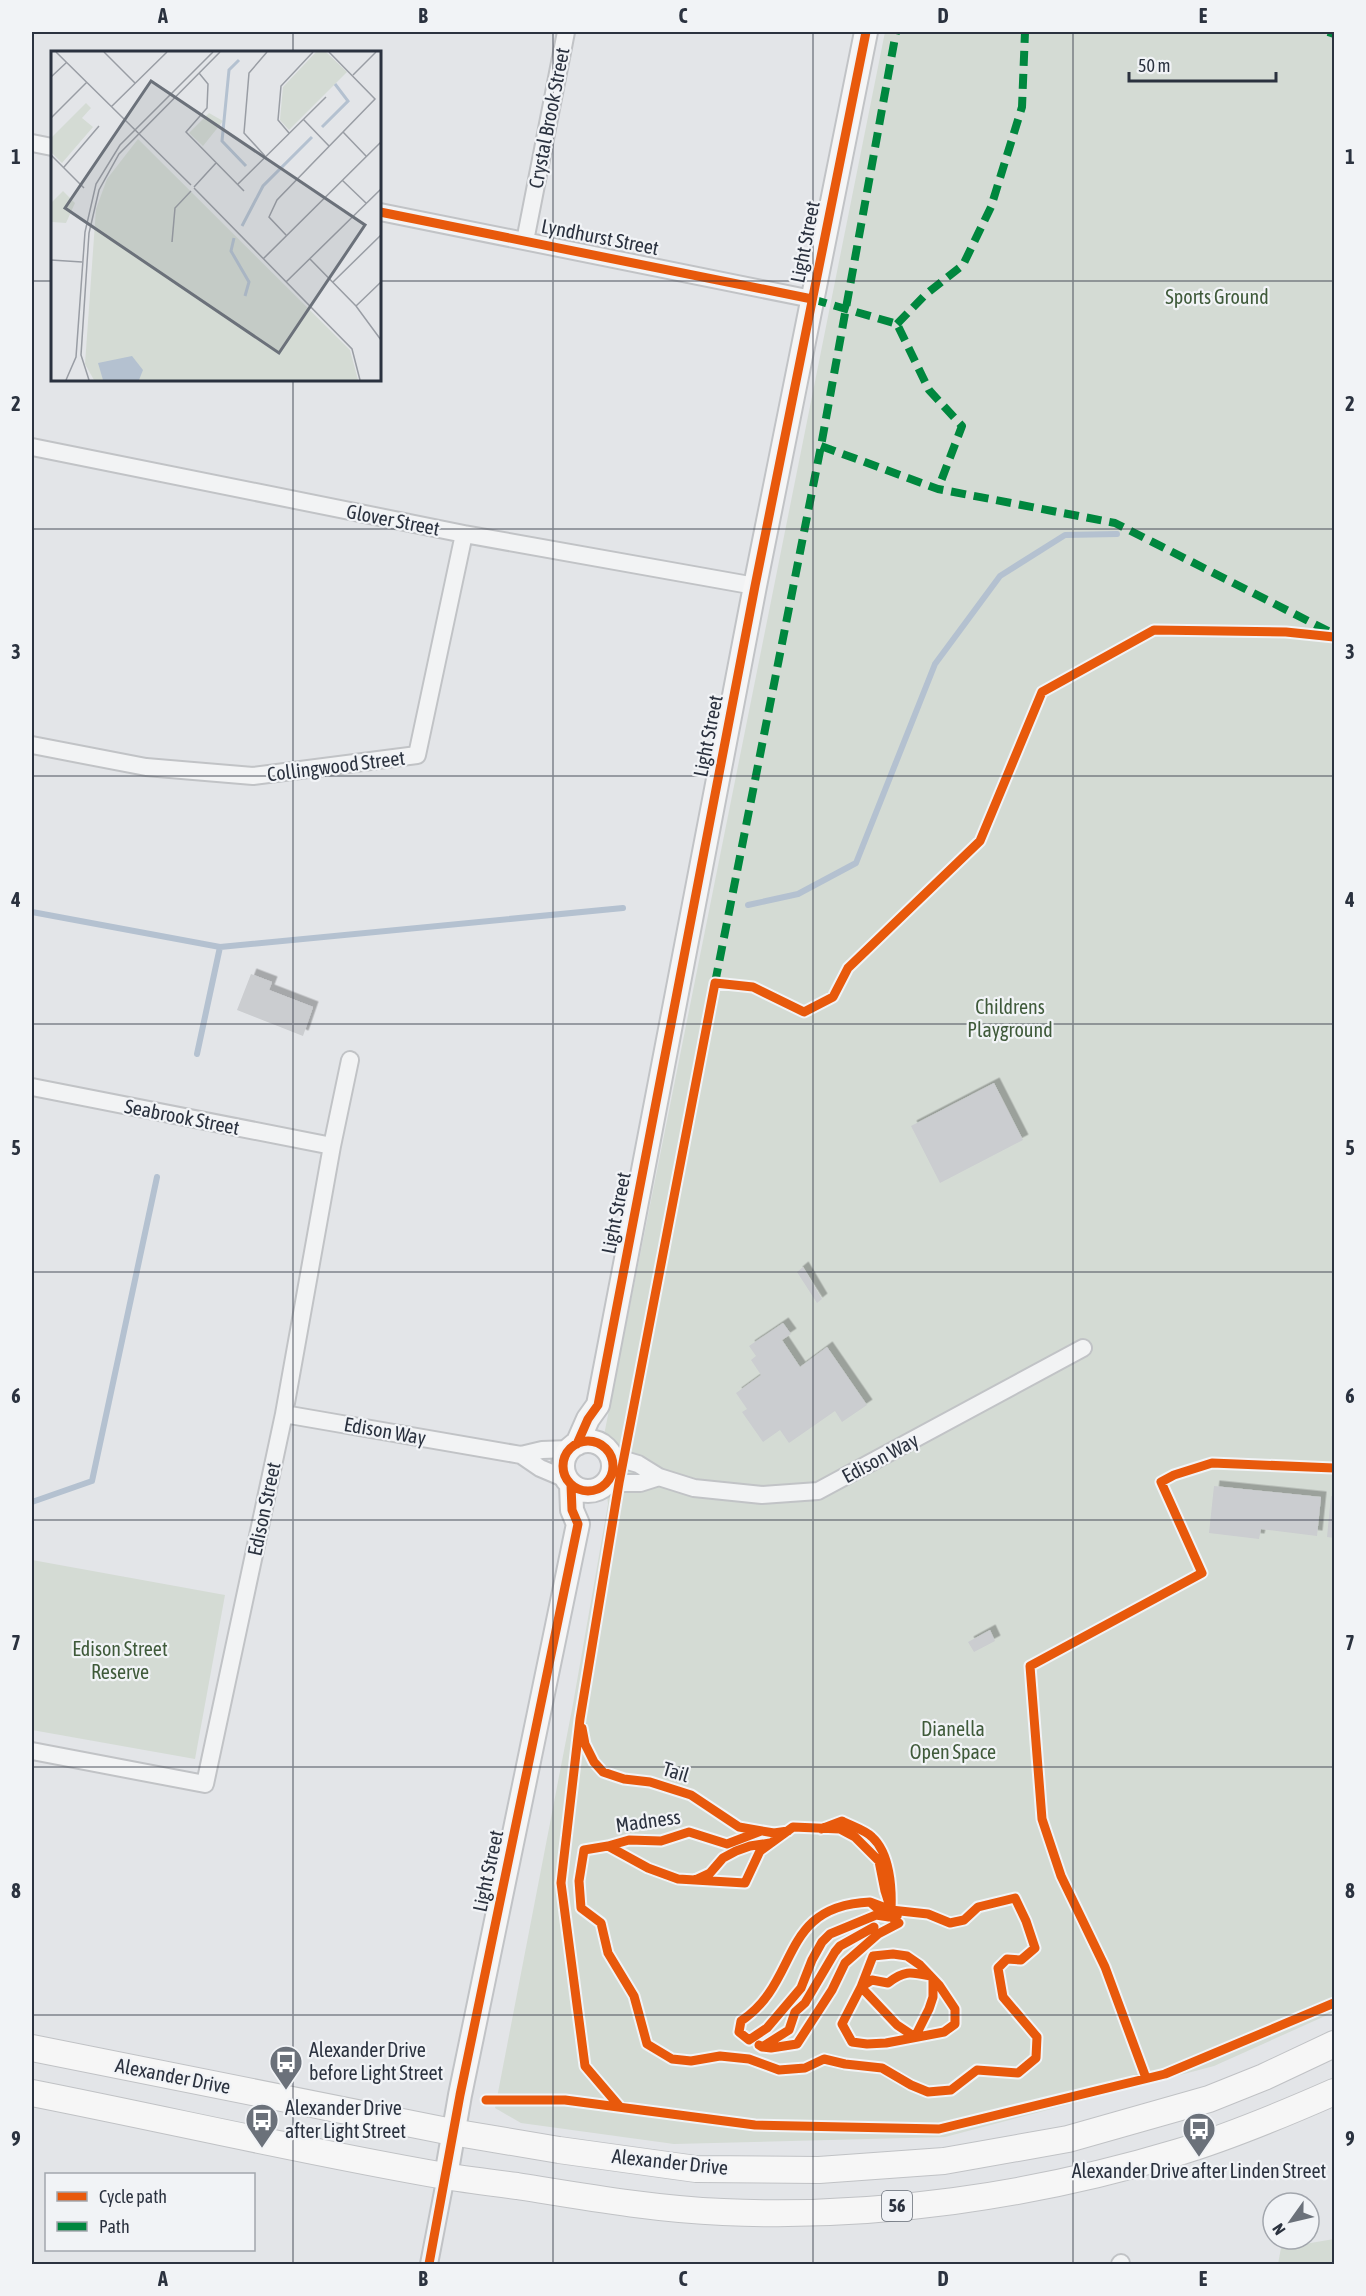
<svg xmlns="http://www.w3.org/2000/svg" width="1366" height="2296" font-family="'Asap Condensed',sans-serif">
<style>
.green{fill:#d4dbd4}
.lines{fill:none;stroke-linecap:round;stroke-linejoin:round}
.stream{stroke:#b4c1d0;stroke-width:6}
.building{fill:#cbcdd0;filter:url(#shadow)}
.street-casing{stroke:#c1c3c6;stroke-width:20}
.secondary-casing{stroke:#c1c3c6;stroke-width:26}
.primary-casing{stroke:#c0c2c5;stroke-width:28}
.street{stroke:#f2f3f4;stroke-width:16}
.secondary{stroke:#f6f6f6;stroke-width:22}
.primary{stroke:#f6f6f6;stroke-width:26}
.quiet{stroke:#00873e;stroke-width:8;stroke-dasharray:15 8;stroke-linecap:butt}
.cycleway-casing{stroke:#f1f3f6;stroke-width:13}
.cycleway{stroke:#e8590c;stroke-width:9}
.grid{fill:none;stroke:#2b323f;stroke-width:1.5;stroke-opacity:0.55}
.labels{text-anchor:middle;stroke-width:4.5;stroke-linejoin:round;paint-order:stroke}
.shield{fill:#f1f3f6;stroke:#666c76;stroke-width:1.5}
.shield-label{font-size:18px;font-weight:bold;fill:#2b323f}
.street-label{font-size:20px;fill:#2b323f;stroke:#f1f3f6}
.park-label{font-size:20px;fill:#3f5a3a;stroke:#f1f3f6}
.poi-label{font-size:20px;fill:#2b323f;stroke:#f1f3f6;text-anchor:start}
.inset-river{fill:none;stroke:#b4c1d0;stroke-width:3}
.inset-road{fill:none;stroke:#999da4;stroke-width:1.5}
.view{fill:#6b717a;fill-opacity:0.15;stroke:#6b717a;stroke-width:3}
.inset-edge{fill:none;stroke:#2b323f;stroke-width:3}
.neatline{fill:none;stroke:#2b323f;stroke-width:2}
.grid-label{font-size:20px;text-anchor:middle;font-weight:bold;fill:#2b323f}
</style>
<defs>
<filter id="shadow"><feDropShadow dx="5.5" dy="-5.5" stdDeviation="0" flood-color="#0004"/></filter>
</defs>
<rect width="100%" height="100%" fill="#e3e5e8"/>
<path class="green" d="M885 32H1334V2012L1214 2066 945 2137 674 2144 521 2123 495 2108 573 1704 608 1504 602 1445Z
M32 1560 225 1595 195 1759 32 1730Z
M1334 2239V2264H1278L1281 2248Z"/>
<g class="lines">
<path class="stream" d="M748 905 798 894 856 863 935 664 1000 576 1065 535 1117 534
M32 912 220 947 623 908
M197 1054 220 947
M32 1502 92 1481 157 1177"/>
</g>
<path class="building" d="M251 974 272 982 269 990 313 1007 303 1036 237 1010Z
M994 1083 1023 1140 940 1183 911 1126Z
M803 1267 822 1299 817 1303 797 1272Z
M783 1323 791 1334 782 1340 800 1367 827 1347 867 1405 842 1422 835 1411 789 1443 780 1430 763 1442 742 1412 747 1409 736 1393 761 1375 751 1360 756 1356 749 1346Z
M1214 1486 1321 1497 1317 1536 1261 1529 1259 1539 1209 1533Z
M1331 1496 1334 1497V1538L1327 1537Z
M990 1630 995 1641 974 1652 968 1642Z"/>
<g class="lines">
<g class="street-casing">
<path id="street" d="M32 143 52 147
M380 212 812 299
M525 241 566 32
M32 447 464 534 755 586
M32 745 146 767 253 776 417 755 464 534
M32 1087 332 1146
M284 1414 521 1455 542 1450 570 1449
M521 1455 540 1468 566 1479
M611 1456 638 1464 659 1477 694 1488 762 1495 818 1491 1083 1348
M607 1483H640L659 1477
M32 1751 205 1784 284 1414 332 1146 350 1060
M429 2264 446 2176
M1120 2264 1121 2263"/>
</g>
<g class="secondary-casing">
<path id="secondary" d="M563 1466a25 25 0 1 1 50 0a25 25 0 1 1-50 0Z
M577 1444 588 1419 598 1405 755 586 866 32
M446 2176 460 2095 578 1524 572 1510 571 1485"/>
</g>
<g class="primary-casing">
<path id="primary" d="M32 2048 452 2132 559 2150 696 2169 819 2170 944 2161 1068 2139 1209 2099 1264 2077 1334 2044
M32 2093C169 2120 306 2152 445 2176 469 2180 493 2183 517 2186 586 2197 654 2209 723 2212 875 2219 1033 2196 1179 2152 1232 2136 1284 2114 1334 2092"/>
</g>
<use href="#street" class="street"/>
<use href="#secondary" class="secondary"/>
<use href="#primary" class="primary"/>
<path class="quiet" d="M1328 32 1334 34
M812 299 897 324 929 390 962 426 938 489
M897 324 925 295 963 265 991 207 1022 107 1025 32
M821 446 938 489 1115 523 1332 633
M715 983 821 446 896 32"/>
<g class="cycleway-casing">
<path id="cycleway" d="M380 212 812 299
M563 1466a25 25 0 1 1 50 0a25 25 0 1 1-50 0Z
M577 1444 588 1419 598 1405 755 586 866 32
M582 1728 585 1744 594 1762 603 1772 624 1779 650 1782 691 1795 739 1827 774 1833 788 1831
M608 1846 629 1840 661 1841 689 1832 727 1844 761 1831
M695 1880 710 1873 723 1858 736 1851 750 1846 770 1843
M870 1902C778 1906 801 1981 741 2021L739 2032 749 2040 767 2028 801 1988 812 1960 822 1942 830 1934 876 1915 889 1917
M893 1954 907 1956 920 1965 939 1985 955 2009V2024L944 2032 886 2043 867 2044 852 2042 842 2024 861 1987 873 1956Z
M930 1976C911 1972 904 1970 888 1983L872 1980 861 1987 897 2025 915 2037 929 2009 933 1997V1979
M759 2045 762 2047 789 2030 795 2012 805 2003 835 1952 840 1946 874 1927
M762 2047 771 2048 797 2044 832 1990 845 1963 878 1934 899 1923 895 1922 892 1912 897 1916 891 1910 885 1891 879 1861 855 1837 840 1829 793 1827 760 1851 745 1883 678 1879 648 1868 608 1846 584 1850 579 1881 581 1908 601 1923 608 1953 634 1996 647 2044 672 2059 691 2061 720 2056 749 2059 779 2070 805 2068 824 2059 845 2064 882 2068 911 2085 928 2092 951 2090 977 2070 1018 2073 1036 2058 1037 2037 1003 1997 998 1968 1007 1959 1021 1960 1035 1948 1026 1921 1015 1898 978 1907 964 1920 950 1923 928 1914 891 1910 888 1912 877 1908 870 1902 891 1910C892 1888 890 1853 872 1837 865 1830 851 1826 842 1821L821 1829
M1146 2078 1105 1967 1061 1876 1042 1819 1030 1666 1202 1573 1161 1482 1174 1475 1212 1463 1334 1468
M486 2100H565L755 2125 939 2129 1165 2074 1334 2003
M620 2107 585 2066 561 1883 580 1719 619 1483 715 983 753 987 804 1012 833 997 848 968 980 841 1042 692 1154 630 1286 632 1334 637
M429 2264 460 2095 578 1524 572 1510 571 1485"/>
</g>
<use href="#cycleway" class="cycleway"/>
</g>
<path class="grid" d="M293 32V52M553 32V2264M813 32V2264M1073 32V2264M32 281H52M380 281H1334M293 380V2264M32 529H1334M32 776H1334M32 1024H1334M32 1272H1334M32 1520H1334M32 1767H1334M32 2015H1334"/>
<defs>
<g id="bus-pin" transform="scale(1.725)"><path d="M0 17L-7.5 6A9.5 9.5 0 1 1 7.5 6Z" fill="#6b717a" stroke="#f1f3f6"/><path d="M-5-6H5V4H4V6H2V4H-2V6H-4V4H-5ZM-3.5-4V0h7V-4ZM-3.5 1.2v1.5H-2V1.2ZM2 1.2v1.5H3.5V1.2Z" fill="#fff"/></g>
</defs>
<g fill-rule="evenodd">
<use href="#bus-pin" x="286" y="2062"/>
<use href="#bus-pin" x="262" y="2120"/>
<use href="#bus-pin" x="1199" y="2129"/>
</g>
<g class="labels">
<rect class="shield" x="882" y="2191" width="30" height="30" rx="4.5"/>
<g class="shield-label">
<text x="897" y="2212">56</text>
</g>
<g class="street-label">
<text transform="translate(549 118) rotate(-79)" y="7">Crystal Brook Street</text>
<text transform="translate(600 237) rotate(11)" y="7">Lyndhurst Street</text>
<text transform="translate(805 242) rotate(-79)" y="7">Light Street</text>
<text transform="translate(393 520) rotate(11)" y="7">Glover Street</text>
<text transform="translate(708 736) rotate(-79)" y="7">Light Street</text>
<text transform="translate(336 766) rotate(-7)" y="7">Collingwood Street</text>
<text transform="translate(182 1117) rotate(11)" y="7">Seabrook Street</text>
<text transform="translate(616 1213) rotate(-79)" y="7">Light Street</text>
<text transform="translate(385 1431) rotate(10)" y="7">Edison Way</text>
<text transform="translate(880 1458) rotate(-28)" y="7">Edison Way</text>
<text transform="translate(264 1509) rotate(-78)" y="7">Edison Street</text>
<text transform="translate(676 1772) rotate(17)" y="7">Tail</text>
<text transform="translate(648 1821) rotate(-8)" y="7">Madness</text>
<text transform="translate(488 1871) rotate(-78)" y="7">Light Street</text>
<text transform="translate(173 2076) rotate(11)" y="7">Alexander Drive</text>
<text transform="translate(670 2162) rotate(6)" y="7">Alexander Drive</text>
</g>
<g class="park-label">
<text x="1217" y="304">Sports Ground</text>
<text x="1010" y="1014">Childrens<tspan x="1010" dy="23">Playground</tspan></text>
<text x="120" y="1656">Edison Street<tspan x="120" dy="23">Reserve</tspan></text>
<text x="953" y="1736">Dianella<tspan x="953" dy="23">Open Space</tspan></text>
</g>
<g class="poi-label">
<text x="309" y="2057">Alexander Drive<tspan x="309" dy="23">before Light Street</tspan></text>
<text x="285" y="2115">Alexander Drive<tspan x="285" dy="23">after Light Street</tspan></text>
<text x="1199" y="2178" text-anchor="middle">Alexander Drive after Linden Street</text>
</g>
</g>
<g transform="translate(51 51)">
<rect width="330" height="330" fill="#e3e5e8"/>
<path d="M265 1H275L296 21 238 79 229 69 232 36ZM35 52 40 57 31 67 42 76 11 112 0 101V87ZM158 62 172 70 152 95 138 82ZM87 88 299 299 307 329H43L34 313 45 158 56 128ZM12 140 24 152 15 172 1 171 0 152Z" fill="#d4dbd4"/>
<path d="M81 305 92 319 88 329H52L47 312Z" fill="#b4c1d0"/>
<path class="inset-river" d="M188 9 178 19 171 90 195 115M271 76 297 50 284 33M191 175 212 135 261 86M183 187 180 200 198 231 194 245"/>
<path class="inset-road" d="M5 1 140 134M53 1 84 32M148 22 157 33 156 57 135 81 193 140M302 24 325 1M0 26 16 11M60 56 116 1M0 67 36 31M252 68 278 95M292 81 315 105M238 82 227 69 230 35 262 1M0 104 33 137M214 105 193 82 198 22 216 1M13 116 48 75M291 129 315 152M187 133 275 46M143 136 165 112M143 137 301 298 309 329M235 184 218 166 226 149 324 48 278 1M121 191 124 157 140 140M212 208 330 91M259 208 305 255 330 289M0 209 31 211M235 231 330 138M282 231 330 184M305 255 330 231M15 329 25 306 34 181 45 133 69 94 162 1M38 329 30 304 38 182 48 139 68 103 169 1"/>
<path class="view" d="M100 30 314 174 228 302 14 157Z"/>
<rect width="330" height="330" class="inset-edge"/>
</g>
<rect width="1366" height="2296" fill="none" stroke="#f1f3f6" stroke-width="66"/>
<rect x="45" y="2173" width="210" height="78" fill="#f1f3f6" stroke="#a2a6ad" stroke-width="1.5"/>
<rect x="57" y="2192" width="30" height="9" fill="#e8590c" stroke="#a2a6ad" stroke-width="1.5"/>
<text x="99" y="2203" font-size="18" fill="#2b323f">Cycle path</text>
<rect x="57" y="2222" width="30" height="9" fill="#00873e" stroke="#a2a6ad" stroke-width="1.5"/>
<text x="99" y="2233" font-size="18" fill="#2b323f">Path</text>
<g transform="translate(1291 2221) rotate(236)"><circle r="28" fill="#f1f3f6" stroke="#a2a6ad" stroke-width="1.5"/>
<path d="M0-4.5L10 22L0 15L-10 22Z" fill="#6b717a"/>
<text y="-9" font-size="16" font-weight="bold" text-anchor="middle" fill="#2b323f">N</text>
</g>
<path d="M1129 72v9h147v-9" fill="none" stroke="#2b323f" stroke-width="3"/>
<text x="1138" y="72" font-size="18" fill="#2b323f" stroke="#f1f3f6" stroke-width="4.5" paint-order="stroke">50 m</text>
<rect x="33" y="33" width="1300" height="2230" class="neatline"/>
<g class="grid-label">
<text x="163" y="23">A</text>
<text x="423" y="23">B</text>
<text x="683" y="23">C</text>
<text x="943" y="23">D</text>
<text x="1203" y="23">E</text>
<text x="16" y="164">1</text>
<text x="1350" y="164">1</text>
<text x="16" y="411">2</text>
<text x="1350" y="411">2</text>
<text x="16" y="659">3</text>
<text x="1350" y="659">3</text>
<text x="16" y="907">4</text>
<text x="1350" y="907">4</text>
<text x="16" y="1155">5</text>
<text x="1350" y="1155">5</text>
<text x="16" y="1403">6</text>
<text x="1350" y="1403">6</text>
<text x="16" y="1650">7</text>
<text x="1350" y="1650">7</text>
<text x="16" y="1898">8</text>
<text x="1350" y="1898">8</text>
<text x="16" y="2146">9</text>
<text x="1350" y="2146">9</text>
<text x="163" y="2286">A</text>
<text x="423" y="2286">B</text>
<text x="683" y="2286">C</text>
<text x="943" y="2286">D</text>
<text x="1203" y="2286">E</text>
</g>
</svg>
